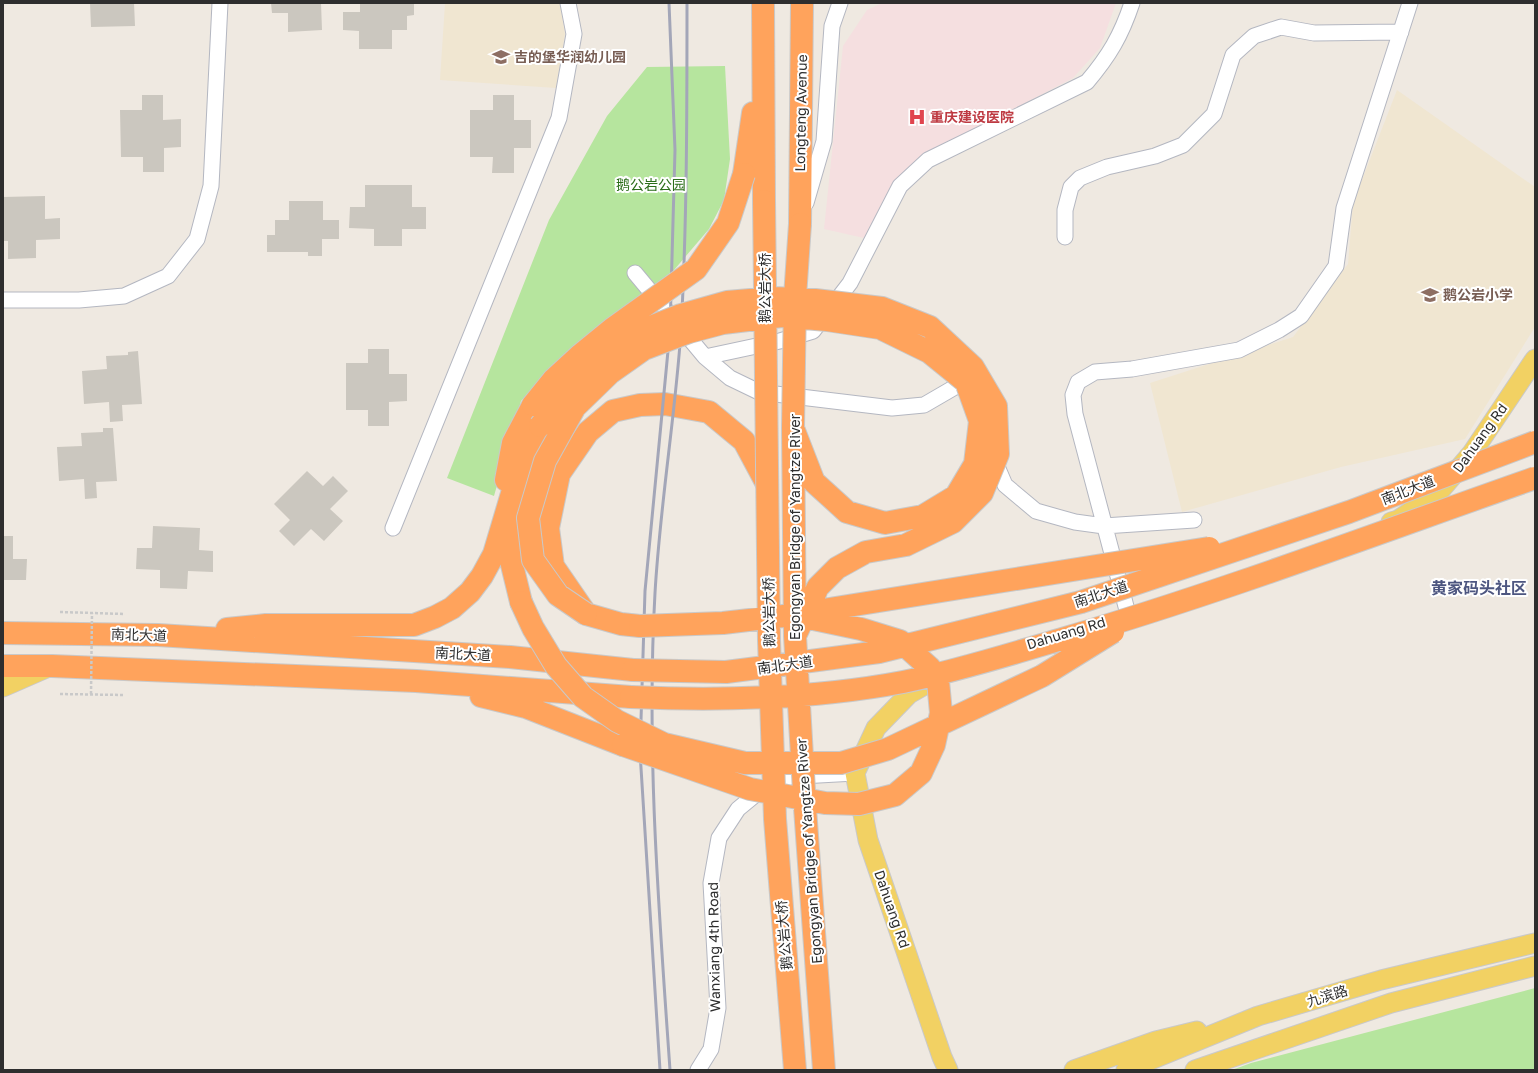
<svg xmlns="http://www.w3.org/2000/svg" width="1538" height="1073" font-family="'Golos Text','Noto Sans SC',sans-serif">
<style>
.education{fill:#f0e6d1}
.medical{fill:#f5dfe0}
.green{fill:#b6e59e}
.building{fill:#cbc7bf}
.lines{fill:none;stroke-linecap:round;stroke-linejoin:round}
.minor-casing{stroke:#b4b7c1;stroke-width:17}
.major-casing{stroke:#c9c9c9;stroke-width:21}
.highway-casing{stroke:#c9c9c9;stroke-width:24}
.path{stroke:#c9c9c9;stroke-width:2.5;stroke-dasharray:3 2;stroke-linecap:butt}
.minor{stroke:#fff;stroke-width:15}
.major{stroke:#f2d163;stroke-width:19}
.highway{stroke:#ffa35c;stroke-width:22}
.rail{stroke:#a3a6b8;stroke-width:3}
.highway-bridge-casing{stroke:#c9c9c9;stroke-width:24;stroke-linecap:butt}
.path-bridge{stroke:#c9c9c9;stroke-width:2.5;stroke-dasharray:3 2;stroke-linecap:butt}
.highway-bridge{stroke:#ffa35c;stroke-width:22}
.labels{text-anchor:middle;stroke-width:4;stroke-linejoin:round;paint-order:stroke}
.education-label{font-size:14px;font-weight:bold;fill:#785e54;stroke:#fff;text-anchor:start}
.street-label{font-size:14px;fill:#2e2e2e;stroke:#fff}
.health-label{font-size:14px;font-weight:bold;fill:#be3a42;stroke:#fff;text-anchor:start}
.park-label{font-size:14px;fill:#2c6e1b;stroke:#fff}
.quarter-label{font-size:16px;font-weight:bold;fill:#4d5680;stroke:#fff}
</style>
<rect width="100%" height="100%" fill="#efe9e1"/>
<path class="education" d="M445 3H560L565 34 556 88 440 80Z
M1397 90 1535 187V327L1465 439 1341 467 1182 512 1150 383 1293 337 1348 264 1353 203Z"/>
<path class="medical" d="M882 3H1116L1100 48 1073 78 925 155 894 184 864 238 824 229 843 46 867 10Z"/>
<path class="green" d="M725 66 730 159 724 200 709 229 674 270 575 346 521 401 494 496 447 478 549 220 607 116 647 67Z
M1535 988V1070H1232L1251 1063Z"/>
<path class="building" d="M90 3H134L135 26 91 27Z
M271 3H321L322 30 288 32V13H272Z
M360 3H414V15L407 16V30H392V49H359V31L343 30V12H360Z
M142 95H163V120L181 119V147L164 148V172H143V157H121L120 110H142Z
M493 95H514V120H531V148H514V173H492L493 157H470V110H493Z
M365 185H412V207H426V229H402V246H374V229L349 228 350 207H365Z
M45 196V219L60 218V239L36 240V258L8 259V241H3V197Z
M289 201H323V220H339V239H322V256H308V252H267V235H275V220H289Z
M368 349H389V374H407V401L389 402V426H368V410H346V363H368Z
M138 351 142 404 122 405 123 421 110 422 109 402 84 404 82 371 107 369 106 356 128 355V352Z
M103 428H113L117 481 96 482 97 498 85 499 84 479 59 481 57 447 82 446 81 433 103 432Z
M307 471 323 486 333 476 348 491 330 509 343 521 324 541 311 529 294 546 279 531 290 520 274 504Z
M153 526 200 528 199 550 213 551V572L188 571 187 589 160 588V570L136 569 137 548H152Z
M3 536H13V559H27L26 580H3Z"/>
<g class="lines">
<g class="minor-casing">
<path id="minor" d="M806 203 824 141 832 26 840 3
M1065 237V210L1071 187 1080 178 1107 167 1155 156 1183 145 1214 114 1233 55 1254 36 1281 27 1314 33 1401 32
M635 273 705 357 730 378 759 392 892 408 924 405 955 387 975 386
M3 300H79L124 296 168 276 197 239 211 186 220 3
M705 357 780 341 813 331 850 283 900 186 928 160 1087 82C1109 56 1121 36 1132 3
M993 457 1005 485 1036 511 1075 522 1104 526 1194 520
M393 528 559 118 574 34 568 3
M1128 614 1075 414 1073 395 1078 382 1095 372 1132 369 1239 350 1279 330 1301 316 1336 266 1344 208 1410 3
M698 1070 711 1049 718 1008 711 883 719 838 738 809 761 790 801 776 855 773"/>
</g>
<g class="major-casing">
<path id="major" d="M1391 522 1398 520 1438 493 1472 453 1535 359
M937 678 909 694 876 728 855 773 868 840 942 1057 948 1070
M3 687 51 666
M1074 1070 1156 1041 1197 1031
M1126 1070 1258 1016 1381 980 1535 943
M1195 1070 1391 1003 1535 966"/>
</g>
<g class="highway-casing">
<path id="highway" d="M763 3 764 201
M744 174 753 113
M800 224 802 3
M506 480 513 443 533 405
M506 523 512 565 521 602
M640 626 621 624 586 614 553 566 548 528 559 474 588 432 613 411 640 405 665 404 709 412 744 441 767 484
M227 629 266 625H414L435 617 452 608 470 592 482 576 494 554 519 470 540 426
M3 633 158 635 510 657 633 670
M3 666H52L416 681 631 697
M481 696 526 707 623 745"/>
</g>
<path class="path" d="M60 612 125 614
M60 694 123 695"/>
<use href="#minor" class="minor"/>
<use href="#major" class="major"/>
<use href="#highway" class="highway"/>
<path class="rail" d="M660 1070 640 752 645 591 670 330 675 150 669 3
M670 1070C659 911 646 752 655 593 660 505 675 418 681 331 687 222 687 112 687 3"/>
<g class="highway-bridge-casing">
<path id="highway-bridge" d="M764 201 769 640 775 819 795 1070
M800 224 795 297 793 428 795 636 805 808 824 1070
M533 405 554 379 579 356 612 329 696 269 728 223 744 174
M540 426 572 386 604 357 641 331 681 315 727 302 774 298 815 300 882 308 930 327 973 367 996 406 998 454 982 493 953 522 906 545 866 552 837 568 818 587 795 636
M521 602 533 628 556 666 583 697 617 721 664 744 745 763H841L888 749 1042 676 1113 632
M586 614 558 595 533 560 528 518 545 461 575 407 610 373 644 349 689 332 723 323 782 316 827 320 880 328 929 352 966 382 980 421 975 464 956 496 923 516 885 523 847 512 814 482 793 428
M640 626 723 623 792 615 1209 548
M633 670 726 672 879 652 1081 602 1349 512 1535 442
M631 697C722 701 813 699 903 682 957 671 1010 654 1062 639 1222 592 1378 533 1535 478
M623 745 750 789 825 803 859 804 895 795 921 773 934 745 941 713 938 681 930 668 900 641 861 629 804 617"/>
</g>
<path class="path-bridge" d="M91 694 92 613"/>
<use href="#highway-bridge" class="highway-bridge"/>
</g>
<defs>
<g id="school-bare" transform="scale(1.38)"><path d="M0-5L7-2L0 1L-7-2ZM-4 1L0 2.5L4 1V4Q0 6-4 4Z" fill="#8d6e63" stroke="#fff" stroke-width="2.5" paint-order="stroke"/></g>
<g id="hospital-bare" transform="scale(1.38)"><path d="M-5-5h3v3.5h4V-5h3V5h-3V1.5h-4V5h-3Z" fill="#e0444e" stroke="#fff" stroke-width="2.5" paint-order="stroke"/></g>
</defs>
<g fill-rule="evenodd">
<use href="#school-bare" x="501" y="57"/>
<use href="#hospital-bare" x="917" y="117"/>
<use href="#school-bare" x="1430" y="295"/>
</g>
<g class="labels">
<g class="education-label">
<text x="514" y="62">吉的堡华润幼儿园</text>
<text x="1443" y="300">鹅公岩小学</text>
</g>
<g class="street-label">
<text transform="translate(801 113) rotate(-89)" y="5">Longteng Avenue</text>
<text transform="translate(765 288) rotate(-90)" y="5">鹅公岩大桥</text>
<text transform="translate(1480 438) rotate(-54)" y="5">Dahuang Rd</text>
<text transform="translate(1408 490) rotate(-21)" y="5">南北大道</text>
<text transform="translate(795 527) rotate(-90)" y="5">Egongyan Bridge of Yangtze River</text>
<text transform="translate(1101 594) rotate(-18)" y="5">南北大道</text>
<text transform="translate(769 612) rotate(-91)" y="5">鹅公岩大桥</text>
<text transform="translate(1066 633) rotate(-17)" y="5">Dahuang Rd</text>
<text transform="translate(139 635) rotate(2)" y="5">南北大道</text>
<text transform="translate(463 654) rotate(3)" y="5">南北大道</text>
<text transform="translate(785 665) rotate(-8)" y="5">南北大道</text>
<text transform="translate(809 851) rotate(-94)" y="5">Egongyan Bridge of Yangtze River</text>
<text transform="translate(892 909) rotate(71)" y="5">Dahuang Rd</text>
<text transform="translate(784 935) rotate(-95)" y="5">鹅公岩大桥</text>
<text transform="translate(714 947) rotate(-91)" y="5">Wanxiang 4th Road</text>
<text transform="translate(1327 996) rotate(-17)" y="5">九滨路</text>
</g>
<g class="health-label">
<text x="930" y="122">重庆建设医院</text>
</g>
<g class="park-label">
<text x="651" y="190">鹅公岩公园</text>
</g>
<g class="quarter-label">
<text x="1479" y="594">黄家码头社区</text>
</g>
</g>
<rect width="1538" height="1073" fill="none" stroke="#2e2e2e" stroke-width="8"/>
</svg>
